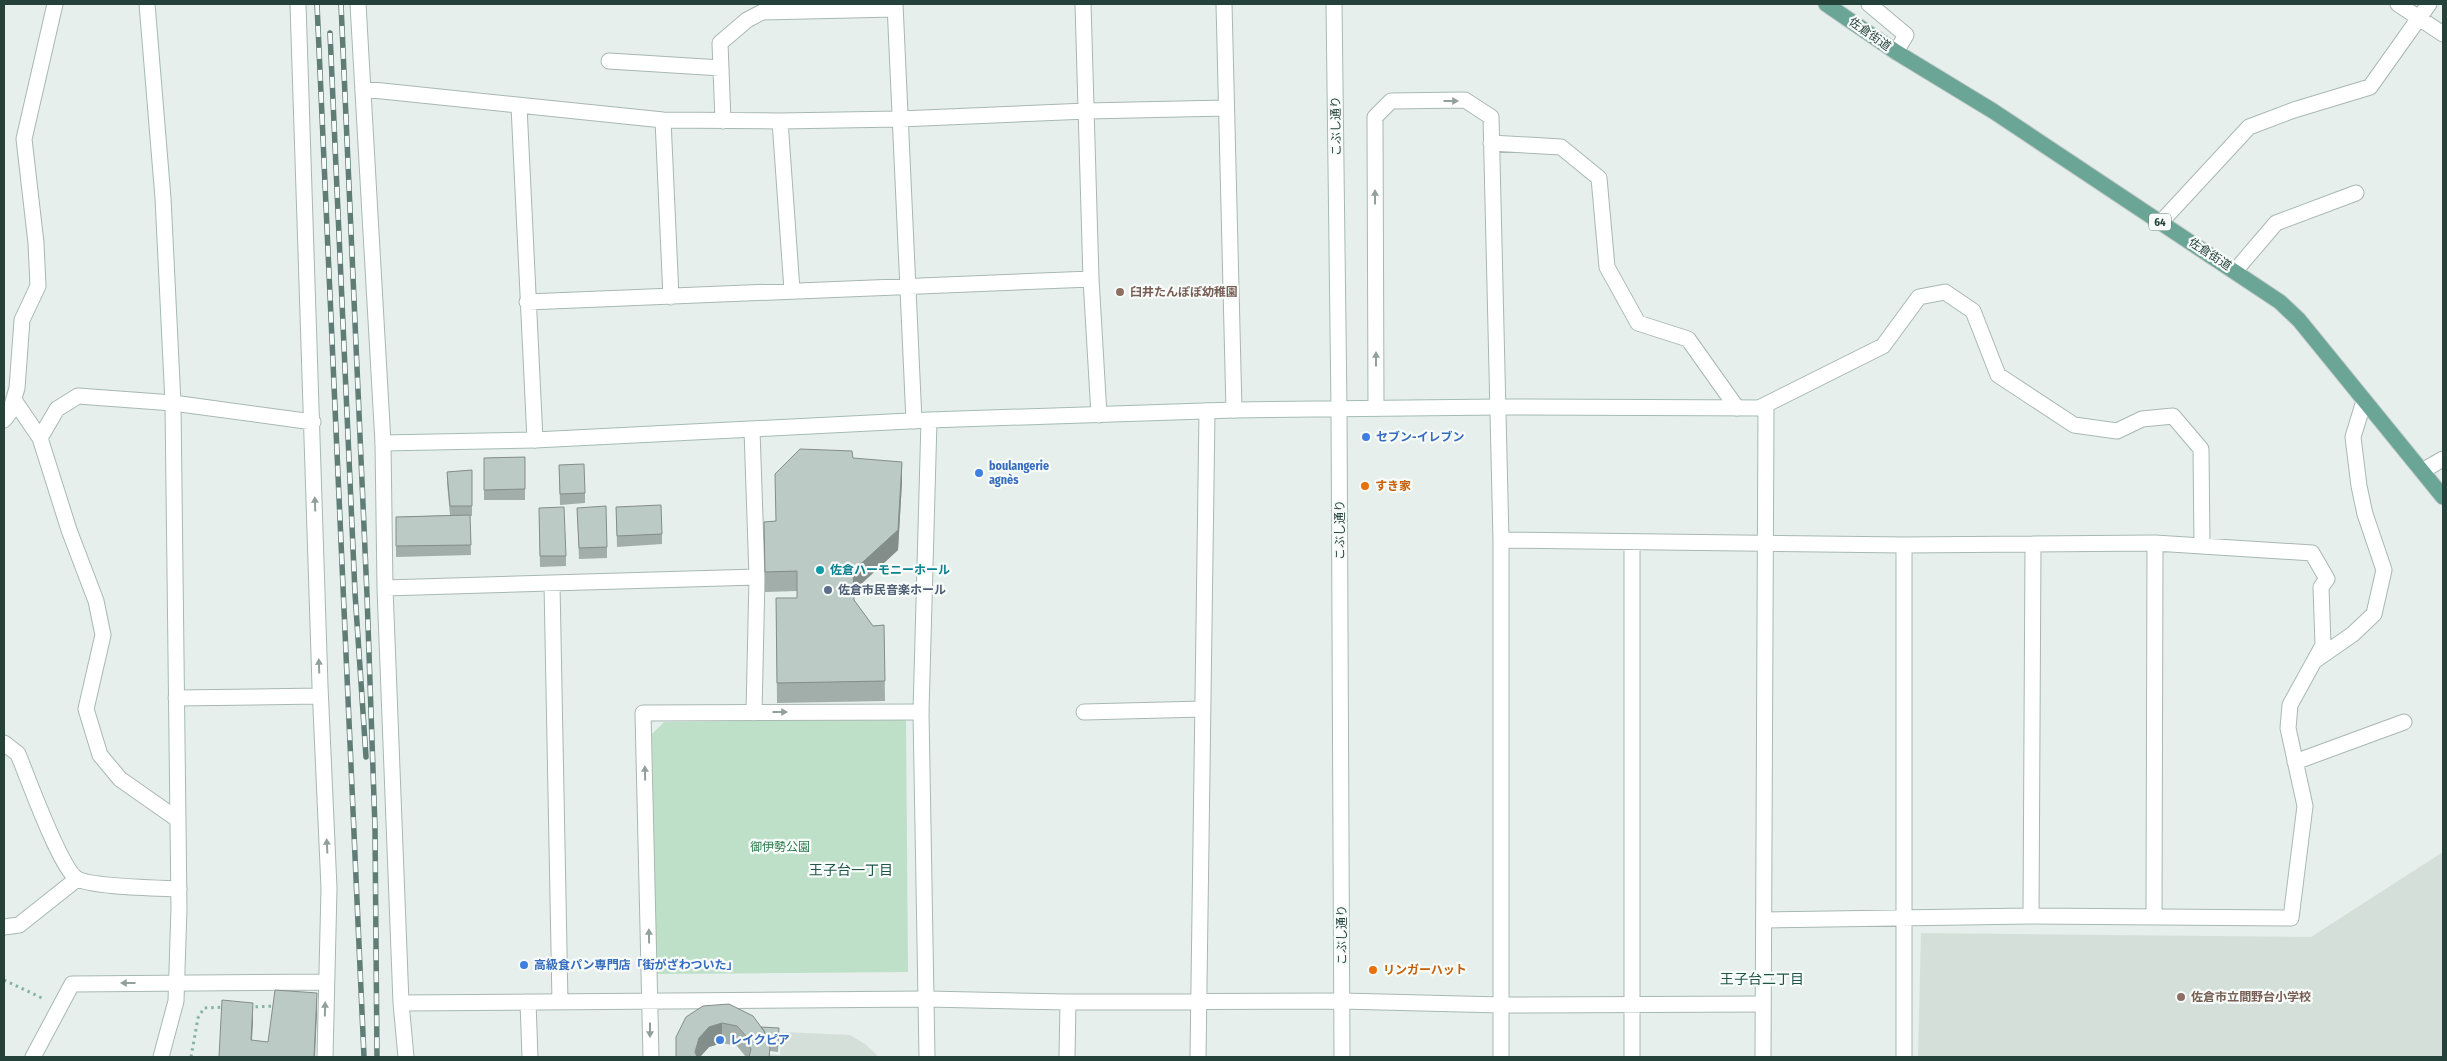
<svg xmlns="http://www.w3.org/2000/svg" width="2447" height="1061" font-family="'Fira Sans Condensed','Noto Sans JP',sans-serif">
<style>
.built{fill:#d4dfda}
.green{fill:#bfe0c8}
.lines{fill:none;stroke-linecap:round;stroke-linejoin:round}
.street-casing{stroke:#a8b8b2;stroke-width:17}
.secondary-casing{stroke:#a4bbb3;stroke-width:17}
.primary-casing{stroke:#c2cac8;stroke-width:17}
.path{stroke:#86b3a5;stroke-width:3;stroke-dasharray:2.5 4;stroke-linecap:butt}
.street{stroke:#fff;stroke-width:15}
.secondary{stroke:#fff;stroke-width:15}
.primary{stroke:#6aa596;stroke-width:15}
.rail-casing{stroke:#5f7d75;stroke-width:5.5}
.rail{stroke:#f7fbf9;stroke-width:4;stroke-dasharray:11;stroke-linecap:butt}
.wall{fill:#a1aea9}
.shaded-wall{fill:#838d89}
.building{fill:#bbcac4;stroke:#838d89}
.oneway{fill:#92a09c}
.education-dot{fill:#8d6e63;stroke:#f7fbf9;stroke-width:2}
.shop-dot{fill:#3f7fe0;stroke:#f7fbf9;stroke-width:2}
.food-dot{fill:#e8710a;stroke:#f7fbf9;stroke-width:2}
.culture-dot{fill:#0f9aa8;stroke:#f7fbf9;stroke-width:2}
.service-dot{fill:#5c6f8a;stroke:#f7fbf9;stroke-width:2}
.labels{text-anchor:middle;stroke-width:4.5;stroke-linejoin:round;paint-order:stroke}
.shield{fill:#f7fbf9;stroke:#637a73;stroke-width:1}
.shield-label{font-size:11px;font-weight:bold;fill:#24423a}
.street-label{font-size:12px;fill:#24423a;stroke:#f7fbf9}
.education-label{font-size:12px;font-weight:bold;fill:#785e54;stroke:#f7fbf9;text-anchor:start}
.shop-label{font-size:12px;font-weight:bold;fill:#366cbe;stroke:#f7fbf9;text-anchor:start}
.food-label{font-size:12px;font-weight:bold;fill:#c56008;stroke:#f7fbf9;text-anchor:start}
.culture-label{font-size:12px;font-weight:bold;fill:#0d838f;stroke:#f7fbf9;text-anchor:start}
.service-label{font-size:12px;font-weight:bold;fill:#4e5e75;stroke:#f7fbf9;text-anchor:start}
.park-label{font-size:12px;fill:#2d7a4b;stroke:#f7fbf9}
.neighbourhood-label{font-size:14px;fill:#1f5548;stroke:#f7fbf9}
</style>
<rect width="100%" height="100%" fill="#e6efeb"/>
<path class="built" d="M2443 852V1057H1918L1921 933 2311 937Z
M782 1032 850 1035 865 1044 879 1057H769L767 1054 780 1055Z"/>
<path class="green" d="M906 719 908 972 656 974 652 734 664 722Z"/>
<g class="lines">
<g class="street-casing">
<path id="street" d="M298 4 320 686 329 888 325 1057
M358 4 383 443 385 588 401 1003 406 1057
M895 4 914 421
M1083 4 1091 279 1099 415
M1224 4 1234 410
M1869 4 1906 35 1896 52
M2398 4 2443 34
M609 61 721 68
M363 89 663 120 780 121 900 119 1087 111 1226 108
M519 106 535 440
M663 120 671 297
M723 121 720 43 747 20 762 12 895 9
M780 121 792 290
M1491 143 1561 147 1599 178 1607 267 1638 323 1688 339 1737 408
M2161 222 2249 127 2294 110 2370 87 2429 4
M2235 271 2276 223 2356 193
M527 302 1091 279
M14 400 40 438 69 530 96 601 103 635 86 709 100 755 120 779 177 819
M1376 408 1375 117 1391 101 1465 100 1491 117 1501 540V1057
M1759 408 1883 346 1919 297 1945 292 1973 311 1998 375 2074 425 2117 431 2142 419 2173 416 2201 449 2202 546
M4 420 10 412 17 388 22 320 38 286 36 243 24 139 55 4
M752 430 757 577 754 713
M40 438 57 409 78 396 173 403 313 422
M2422 471 2443 459
M1501 540 1904 545 2155 543 2312 553 2327 579 2321 587 2323 645 2290 705 2288 728 2305 806 2291 918 2031 916 1764 920
M1632 542V1057
M552 584 560 1002
M385 588 757 577
M2317 659 2353 634 2374 614 2384 570 2365 514 2359 486 2353 437 2364 401
M176 698 320 696
M1084 712 1203 709
M4 743 18 754C28 778 59 865 76 878 88 887 160 888 179 889
M2295 762 2404 722
M2031 916 2033 544
M2154 916 2155 543
M4 927 19 925 77 879
M528 1002 530 1057
M401 1003 927 999 1068 1002 1342 1001 1501 1005 1762 1004
M33 1057 72 984 326 982
M651 1057 643 713 921 712
M1067 1057 1068 1002
M1198 1057 1207 411
M1904 1057V545"/>
</g>
<g class="secondary-casing">
<path id="secondary" d="M147 4 163 198 173 403 179 908 176 1001 161 1057
M1334 4 1339 409 1342 1057
M383 443 535 440 929 420 1234 410 1500 407 1766 408 1763 1057
M927 1057 921 712 929 420"/>
</g>
<g class="primary-casing">
<path id="primary" d="M1826 4 1896 52 1993 111 2280 302 2299 320 2443 497"/>
</g>
<path class="path" d="M4 980 44 999
M249 1007 276 1006
M191 1057 198 1018 204 1008 226 1007"/>
<use href="#street" class="street"/>
<use href="#secondary" class="secondary"/>
<use href="#primary" class="primary"/>
<g class="rail-casing">
<path id="rail" d="M317 4 364 1057
M341 4 367 595 375 828 377 1057
M330 33 355 593 366 757"/>
</g>
<use href="#rail" class="rail"/>
</g>
<path class="wall" d="M525 457V500H484V458Z
M853 458 902 482 898 550 854 591V600L873 626 884 625 885 701 777 703 776 598H797V591L765 592 764 522 775 521Z
M559 465 585 493V503L560 505Z
M472 470V516H470L471 555 396 557V517L450 515 447 483V472Z
M616 507 662 534V544L617 547Z
M577 508 607 547V558L579 559Z
M539 518 566 556V566L540 567Z
M686 1017 761 1027 779 1034 778 1052 770 1051V1057H746L737 1046 722 1043 709 1047 700 1057H676Z"/>
<path class="shaded-wall" d="M902 462V482L898 550 853 591V571Z
M317 993V1013L315 1057H314Z
M253 1003V1023L251 1057V1040Z
M722 1023V1043L709 1047 700 1057H695V1052L699 1038 709 1027Z"/>
<path class="building" d="M800 449 852 451 853 458 902 462 898 530 853 571 854 600 873 626 884 625 885 681 777 683 776 598H797V571L765 572 764 522 776 521 775 474Z
M525 457V489L484 490V458Z
M584 464 585 493 560 494 559 465Z
M472 470V506H450L447 472Z
M661 505 662 534 617 536 616 507Z
M606 506 607 547 579 548 577 508Z
M564 507 566 556H540L539 508Z
M470 515 471 545 396 546V517Z
M275 990 317 993 314 1057H219L222 1000 253 1003 251 1040 268 1042Z
M729 1004 753 1016 764 1031 770 1048 769 1057H749L751 1049 746 1036 737 1026 722 1023 709 1027 699 1038 695 1052 697 1057H676V1037L686 1017 703 1006Z
M761 1027 779 1028 778 1046H769L764 1031Z"/>
<defs><path id="oneway-solid" d="M-6-.8H1V-3.2L6.5 0L1 3.2V.8H-6Z" transform="scale(1.25)"/></defs>
<g class="oneway">
<use href="#oneway-solid" transform="translate(1451 101)"/>
<use href="#oneway-solid" transform="translate(1375 197) rotate(-90)"/>
<use href="#oneway-solid" transform="translate(1376 359) rotate(-90)"/>
<use href="#oneway-solid" transform="translate(315 504) rotate(-92)"/>
<use href="#oneway-solid" transform="translate(319 666) rotate(-92)"/>
<use href="#oneway-solid" transform="translate(780 712)"/>
<use href="#oneway-solid" transform="translate(645 773) rotate(-91)"/>
<use href="#oneway-solid" transform="translate(327 846) rotate(-93)"/>
<use href="#oneway-solid" transform="translate(649 936) rotate(-91)"/>
<use href="#oneway-solid" transform="translate(128 983) rotate(180)"/>
<use href="#oneway-solid" transform="translate(325 1009) rotate(-89)"/>
<use href="#oneway-solid" transform="translate(650 1030) rotate(90)"/>
</g>
<g class="education-dot">
<circle cx="1120" cy="292" r="5"/>
<circle cx="2181" cy="997" r="5"/>
</g>
<g class="shop-dot">
<circle cx="1366" cy="437" r="5"/>
<circle cx="979" cy="473" r="5"/>
<circle cx="524" cy="965" r="5"/>
<circle cx="720" cy="1040" r="5"/>
</g>
<g class="food-dot">
<circle cx="1365" cy="486" r="5"/>
<circle cx="1373" cy="970" r="5"/>
</g>
<circle class="culture-dot" cx="820" cy="570" r="5"/>
<circle class="service-dot" cx="828" cy="590" r="5"/>
<g class="labels">
<rect class="shield" x="2149" y="213.5" width="22" height="17" rx="4"/>
<g class="shield-label">
<text x="2160" y="226">64</text>
</g>
<g class="street-label">
<text transform="translate(1870 34) rotate(35)" y="4">佐倉街道</text>
<text transform="translate(1336 126) rotate(-91)" y="4">こぶし通り</text>
<text transform="translate(2210 254) rotate(33)" y="4">佐倉街道</text>
<text transform="translate(1340 530) rotate(-90)" y="4">こぶし通り</text>
<text transform="translate(1342 935) rotate(-90)" y="4">こぶし通り</text>
</g>
<g class="education-label">
<text x="1130" y="296">臼井たんぽぽ幼稚園</text>
<text x="2191" y="1001">佐倉市立間野台小学校</text>
</g>
<g class="shop-label">
<text x="1376" y="441">セブン-イレブン</text>
<text x="989" y="470">boulangerie<tspan x="989" dy="14">agnès</tspan></text>
<text x="534" y="969">高級食パン専門店「街がざわついた」</text>
<text x="730" y="1044">レイクピア</text>
</g>
<g class="food-label">
<text x="1375" y="490">すき家</text>
<text x="1383" y="974">リンガーハット</text>
</g>
<g class="culture-label">
<text x="830" y="574">佐倉ハーモニーホール</text>
</g>
<g class="service-label">
<text x="838" y="594">佐倉市民音楽ホール</text>
</g>
<g class="park-label">
<text x="780" y="851">御伊勢公園</text>
</g>
<g class="neighbourhood-label">
<text x="851" y="875">王子台一丁目</text>
<text x="1762" y="984">王子台二丁目</text>
</g>
</g>
<rect width="2447" height="1061" fill="none" stroke="#24423a" stroke-width="10"/>
</svg>
